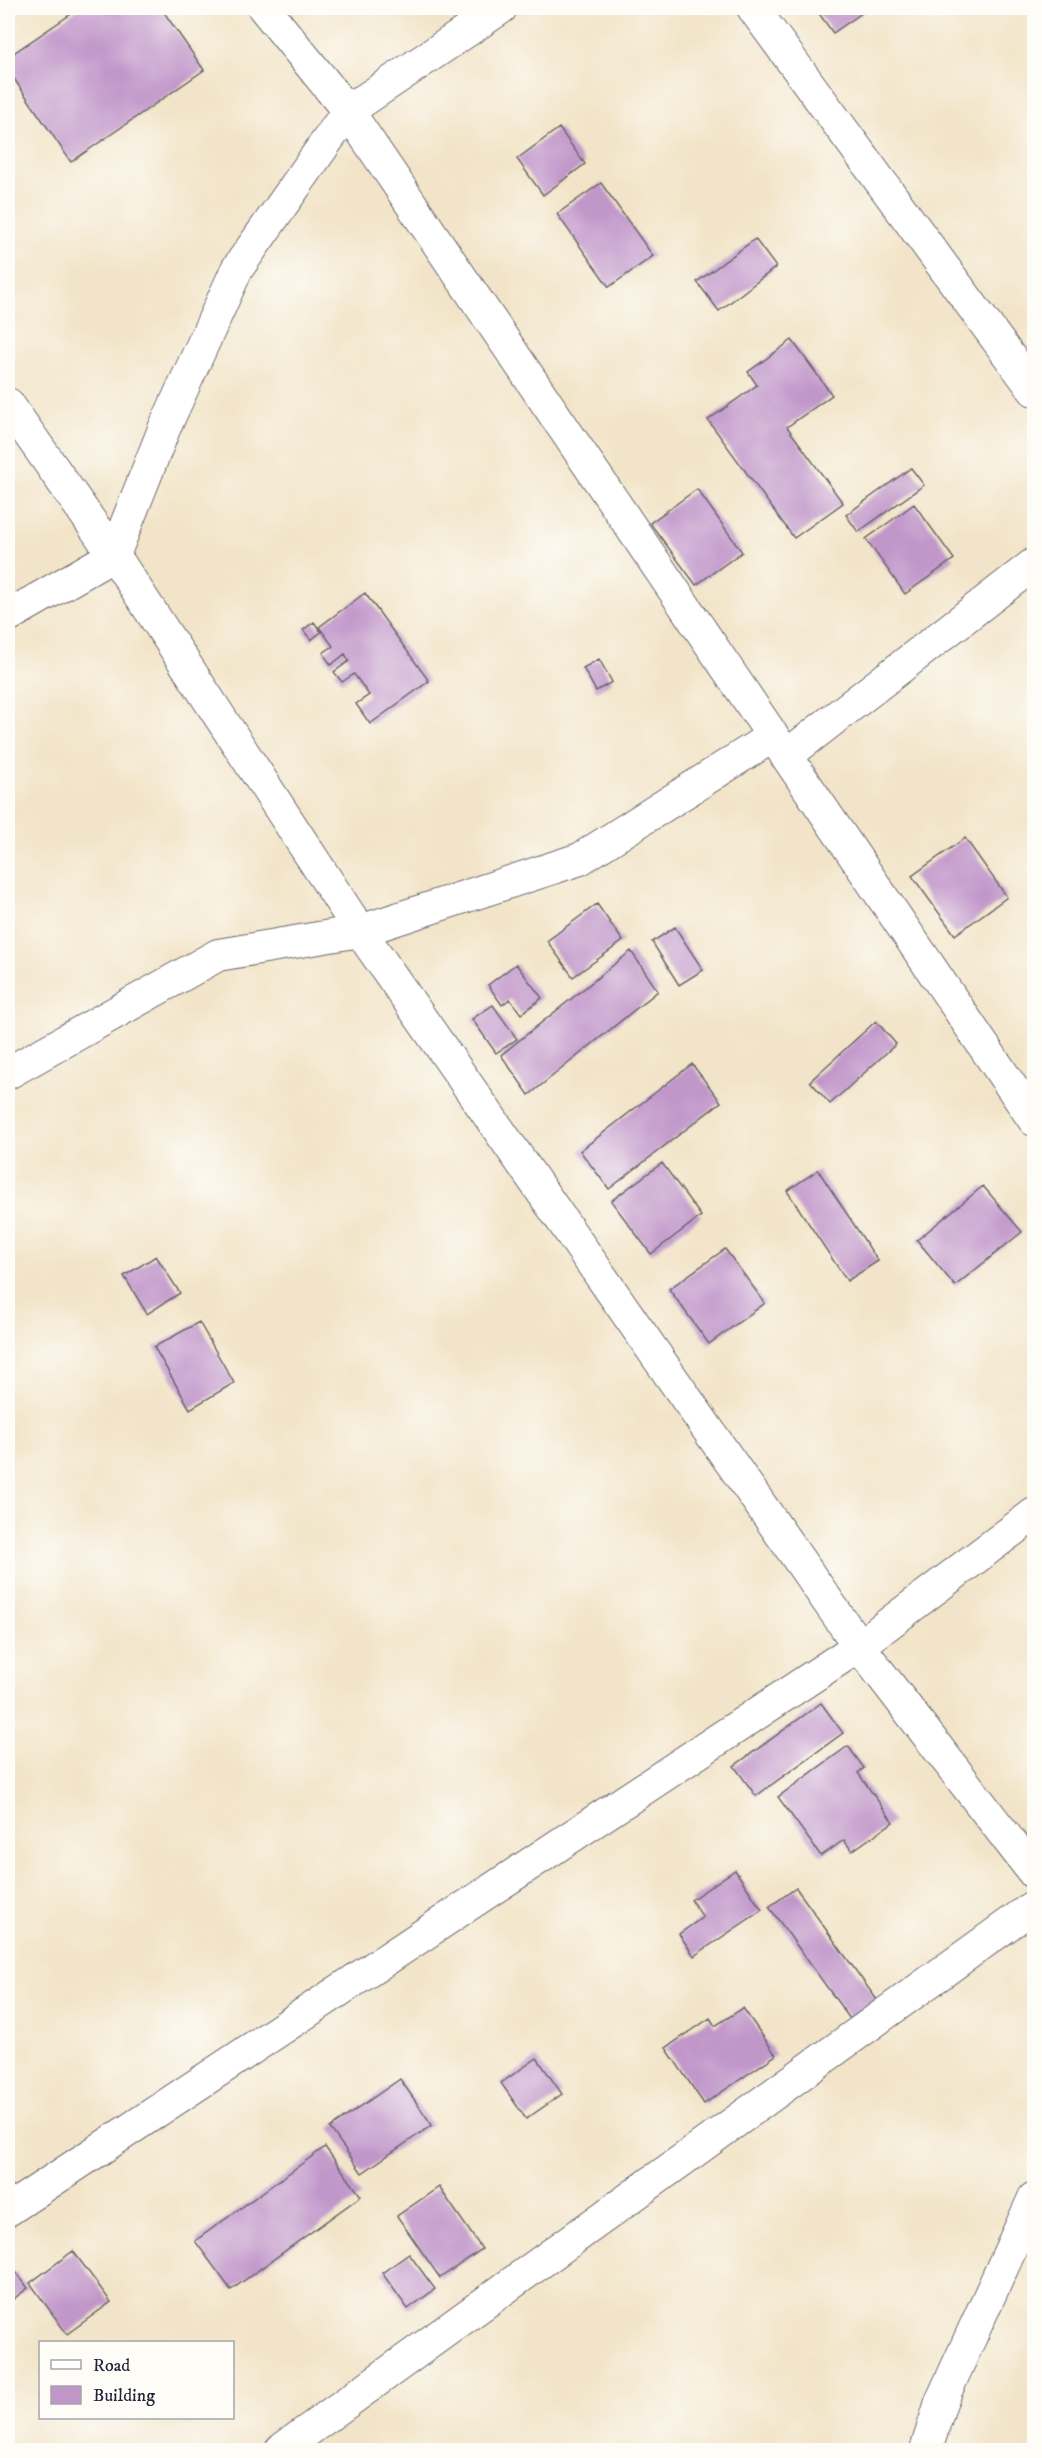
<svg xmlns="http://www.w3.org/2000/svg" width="1042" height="2458" font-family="'IM FELL DW Pica',serif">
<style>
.building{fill:#c197ca}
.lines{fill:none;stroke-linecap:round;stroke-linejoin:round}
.street-casing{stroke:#6b666c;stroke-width:34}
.street{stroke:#fff;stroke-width:32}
</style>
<rect width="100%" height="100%" fill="#fdfcf7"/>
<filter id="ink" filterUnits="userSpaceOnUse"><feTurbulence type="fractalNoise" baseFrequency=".0167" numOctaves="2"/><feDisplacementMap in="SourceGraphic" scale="12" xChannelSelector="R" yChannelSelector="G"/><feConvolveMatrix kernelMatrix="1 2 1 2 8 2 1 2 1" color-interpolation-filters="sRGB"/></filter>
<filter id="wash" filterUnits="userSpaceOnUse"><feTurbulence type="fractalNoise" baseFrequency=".008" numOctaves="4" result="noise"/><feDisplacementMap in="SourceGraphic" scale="24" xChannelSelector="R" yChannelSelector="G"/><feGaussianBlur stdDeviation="1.35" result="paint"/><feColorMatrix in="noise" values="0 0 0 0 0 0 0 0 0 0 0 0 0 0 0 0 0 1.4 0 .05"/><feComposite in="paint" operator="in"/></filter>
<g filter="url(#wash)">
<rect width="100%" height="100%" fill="#f2e4c8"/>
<g id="blocks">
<path class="building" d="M80 8H161L204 70 71 162 8 70V57Z
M815 8H869L833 33Z
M559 128 585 164 543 195 517 159Z
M601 183 653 256 609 287 557 214Z
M755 239 776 267 719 311 697 282Z
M792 340 832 395 787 427 843 503 794 538 708 420 757 385 748 372Z
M911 468 924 485 858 532 846 515Z
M697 489 742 552 696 585 650 523Z
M914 504 954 559 905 594 866 539Z
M365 593 429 681 370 724 356 704 369 695 354 674 342 682 334 672 349 661 345 654 331 665 323 653 333 646 319 627Z
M314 622 321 632 311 640 303 630Z
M599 659 612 682 596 691 583 668Z
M965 838 1007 897 955 935 912 876Z
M597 904 623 941 573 977 547 941Z
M675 927 703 970 679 985 652 942Z
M631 951 658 991 529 1095 501 1055Z
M516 964 542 998 521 1014 510 999 502 1005 488 985Z
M493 1005 517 1039 496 1053 472 1019Z
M876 1021 896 1044 830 1104 810 1081Z
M692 1064 721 1102 609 1189 580 1151Z
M662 1163 701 1216 651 1254 611 1201Z
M818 1170 878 1261 847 1281 787 1191Z
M983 1186 1022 1232 955 1286 917 1240Z
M725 1249 765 1303 709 1344 669 1289Z
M156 1256 180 1293 147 1314 124 1276Z
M199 1322 234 1383 190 1409 154 1347Z
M821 1703 843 1733 756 1796 734 1766Z
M848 1746 864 1768 858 1773 893 1822 852 1851 844 1840 821 1856 778 1797Z
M735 1870 762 1910 694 1956 679 1934 703 1917 691 1900Z
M796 1888 877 2000 850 2019 769 1907Z
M743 2008 776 2055 704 2104 666 2048 710 2018 715 2026Z
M537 2058 562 2094 526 2119 501 2083Z
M400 2079 432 2125 362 2173 330 2128Z
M325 2147 361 2196 231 2290 195 2241Z
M439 2187 482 2249 440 2278 397 2216Z
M73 2251 111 2302 67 2334 30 2283Z
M409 2254 435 2289 408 2309 382 2273Z
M16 2272 28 2288 8 2303V2278Z"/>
</g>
</g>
<g filter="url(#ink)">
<use href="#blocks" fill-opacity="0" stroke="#6b666c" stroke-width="1.5"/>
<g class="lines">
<g class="street-casing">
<path id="street" d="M264 8 348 111 1034 1120
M753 8 1034 390
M8 404 114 555 360 931 859 1646 1034 1873
M8 616 114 555 164 429 237 269 348 111 501 8
M786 756 1034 564
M8 1073 218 955 360 931 580 859 773 736
M8 2210 859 1646 1034 1514
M281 2450 1034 1906
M926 2450 941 2402 1034 2198"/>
</g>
<use href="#street" class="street"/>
</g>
</g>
<rect width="1042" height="2458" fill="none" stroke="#fdfcf7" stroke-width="30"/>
<rect x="39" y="2341" width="195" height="78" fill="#fdfcf7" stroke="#a5a5ac" stroke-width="1.5"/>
<rect x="51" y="2360" width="30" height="9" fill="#ffffff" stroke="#a5a5ac" stroke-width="1.5"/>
<text x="93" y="2371" font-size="18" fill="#22223b">Road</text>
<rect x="51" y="2386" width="30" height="18" fill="#c197ca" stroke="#a5a5ac" stroke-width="1.5"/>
<text x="93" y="2401" font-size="18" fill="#22223b">Building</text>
</svg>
